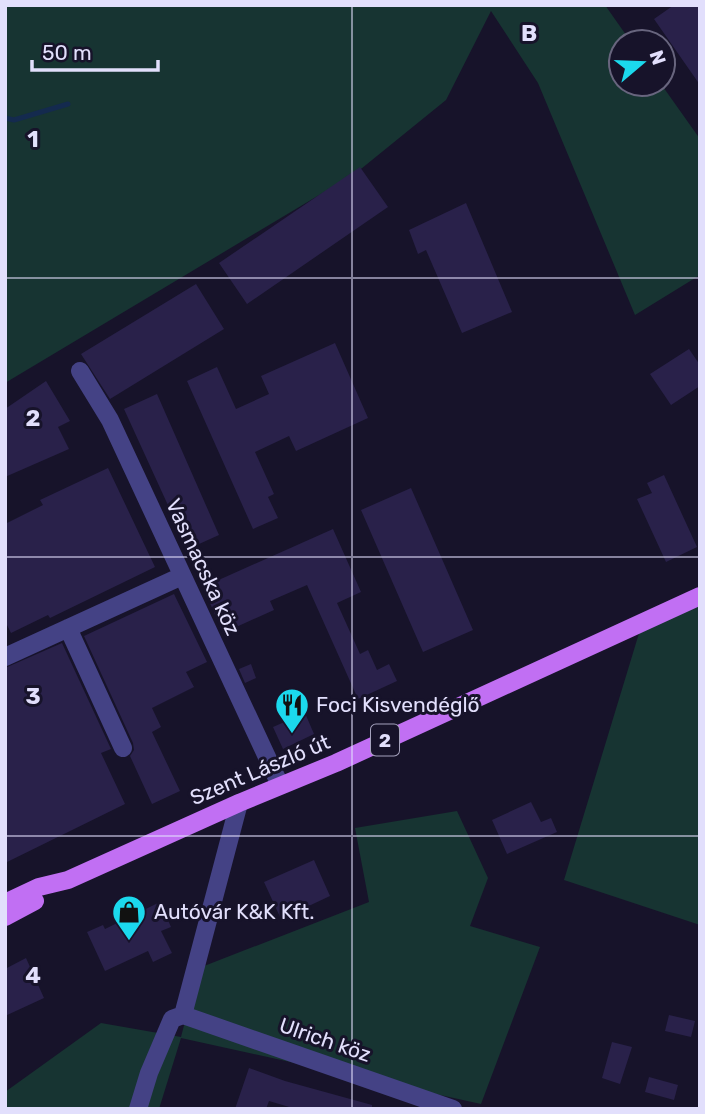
<svg xmlns="http://www.w3.org/2000/svg" width="705" height="1114" font-family="Rubik,sans-serif">
<style>
.green{fill:#173432}
.lines{fill:none;stroke-linecap:round;stroke-linejoin:round}
.stream{stroke:#142a4e;stroke-width:5}
.building{fill:#29214a}
.minor{stroke:#444285;stroke-width:18}
.major{stroke:#c16ff3;stroke-width:18}
.grid{fill:none;stroke:#e2dffc;stroke-width:2;stroke-opacity:0.55}
.labels{text-anchor:middle;stroke-width:6;stroke-linejoin:round;paint-order:stroke}
.shield{fill:#17132a;stroke:#a5a2bd;stroke-width:2}
.shield-label{font-size:19px;font-weight:bold;fill:#e2dffc}
.street-label{font-size:21px;fill:#e2dffc;stroke:#17132a}
.poi-label{font-size:21px;fill:#e2dffc;stroke:#17132a;text-anchor:start}
.grid-label{font-size:23px;text-anchor:middle;font-weight:bold;fill:#e2dffc;stroke:#17132a;stroke-width:6;stroke-linejoin:round;paint-order:stroke}
</style>
<rect width="100%" height="100%" fill="#17132a"/>
<path class="green" d="M5 5H605L631 42H621V84H661L700 139V275L635 315 538 83 491 11 446 100 356 173 5 383Z
M700 603V925L564 880 640 630Z
M457 811 488 878 470 926 540 947 481 1104 181 1038 159 1109H5V1092L101 1023 181 1037 199 968 369 902 355 828Z"/>
<g class="lines">
<path class="stream" d="M5 118 14 120 68 104"/>
</g>
<path class="building" d="M674 5H700V85L654 19Z
M360 167 388 207 247 304 219 263Z
M466 203 512 312 462 333 426 250 418 254 409 230Z
M196 284 224 329 110 399 81 354Z
M335 343 368 418 296 451 289 436 255 452 274 494 268 497 278 518 253 529 187 381 217 367 236 409 269 394 261 376Z
M689 349 700 365V386L671 405 650 374Z
M46 381 70 421 58 427 69 449 5 477V409Z
M157 394 219 535 188 549 124 409Z
M108 468 155 567 50 618 48 615 11 633 5 621V524L43 505 40 500Z
M664 475 697 547 666 562 637 499 652 493 647 483Z
M411 488 473 630 423 652 361 510Z
M333 529 361 592 337 603 360 654 368 650 377 670 389 664 397 681 358 699 307 585 270 601 274 610 223 633 203 587Z
M174 594 207 662 186 672 194 687 152 708 161 727 152 732 180 791 152 804 130 756 134 750 133 743 84 636Z
M62 643 111 749 101 753 125 804 5 863V668Z
M251 664 256 678 245 683 239 669Z
M305 713 314 734 283 749 273 727Z
M531 802 541 822 551 818 557 832 507 854 492 820Z
M314 860 330 896 281 919 264 882Z
M160 902 171 927 161 931 172 953 153 962 148 951 105 971 87 932 103 925 105 929Z
M26 958 44 998 5 1016V969Z
M669 1015 695 1021 691 1037 665 1031Z
M612 1042 632 1047 620 1084 602 1078Z
M249 1068 285 1081 372 1105V1109H296L269 1101 266 1109H235Z
M649 1077 678 1085 674 1100 645 1092Z"/>
<g class="lines">
<path class="minor" d="M80 371 110 420 280 785
M68 628 123 748
M5 657 182 576
M183 1015 453 1109
M183 1015 239 803
M138 1109 149 1073 172 1019 183 1015"/>
<path class="major" d="M5 903 39 887 68 880 239 803 336 763 700 596
M5 917 35 901"/>
</g>
<path class="grid" d="M352 5V1109M5 278H700M5 557H700M5 836H700"/>
<defs>
<g id="restaurant-pin" transform="scale(1.75)"><path d="M0 17L-7.5 6A9.5 9.5 0 1 1 7.5 6Z" fill="#1bd9ed" stroke="#17132a"/><path d="M-5-6h1v4h1v-4h1v4h1v-4h1v5L-1.5 .5V6h-2V.5L-5-1ZM5-6V6H3V1.5H1.5Q1.5-4 5-6Z" fill="#111"/></g>
<g id="shop-pin" transform="scale(1.75)"><path d="M0 17L-7.5 6A9.5 9.5 0 1 1 7.5 6Z" fill="#1bd9ed" stroke="#17132a"/><path d="M-5-2.5h2.3a2.7 3.5 0 0 1 5.4 0H5L5.5 6h-11ZM-1.5-2.5h3a1.5 2.3 0 0 0-3 0Z" fill="#111"/></g>
</defs>
<g fill-rule="evenodd">
<use href="#restaurant-pin" x="292" y="705"/>
<use href="#shop-pin" x="129" y="912"/>
</g>
<g class="labels">
<rect class="shield" x="371" y="724.5" width="28" height="31" rx="5"/>
<g class="shield-label">
<text x="385" y="747">2</text>
</g>
<g class="street-label">
<text transform="translate(203 567) rotate(65)" y="7">Vasmacska köz</text>
<text transform="translate(260 770) rotate(-23)" y="7">Szent László út</text>
<text transform="translate(325 1040) rotate(19)" y="7">Ulrich köz</text>
</g>
<g class="poi-label">
<text x="316" y="712">Foci Kisvendéglő</text>
<text x="154" y="919">Autóvár K&amp;K Kft.</text>
</g>
</g>
<g class="grid-label">
<text x="529" y="41">B</text>
<text x="33" y="147">1</text>
<text x="33" y="426">2</text>
<text x="33" y="704">3</text>
<text x="33" y="983">4</text>
</g>
<rect width="705" height="1114" fill="none" stroke="#e2dffc" stroke-width="14"/>
<g transform="translate(642 63) rotate(71)"><circle r="33" fill="#17132a" stroke="#68657e" stroke-width="2"/>
<path d="M0-5L12 26L0 18L-12 26Z" fill="#1bd9ed"/>
<text y="-10" font-size="19" font-weight="bold" text-anchor="middle" fill="#e2dffc">N</text>
</g>
<path d="M32 60v10h126v-10" fill="none" stroke="#e2dffc" stroke-width="3.5"/>
<text x="42" y="60" font-size="21" fill="#e2dffc" stroke="#17132a" stroke-width="5" paint-order="stroke">50 m</text>
</svg>
